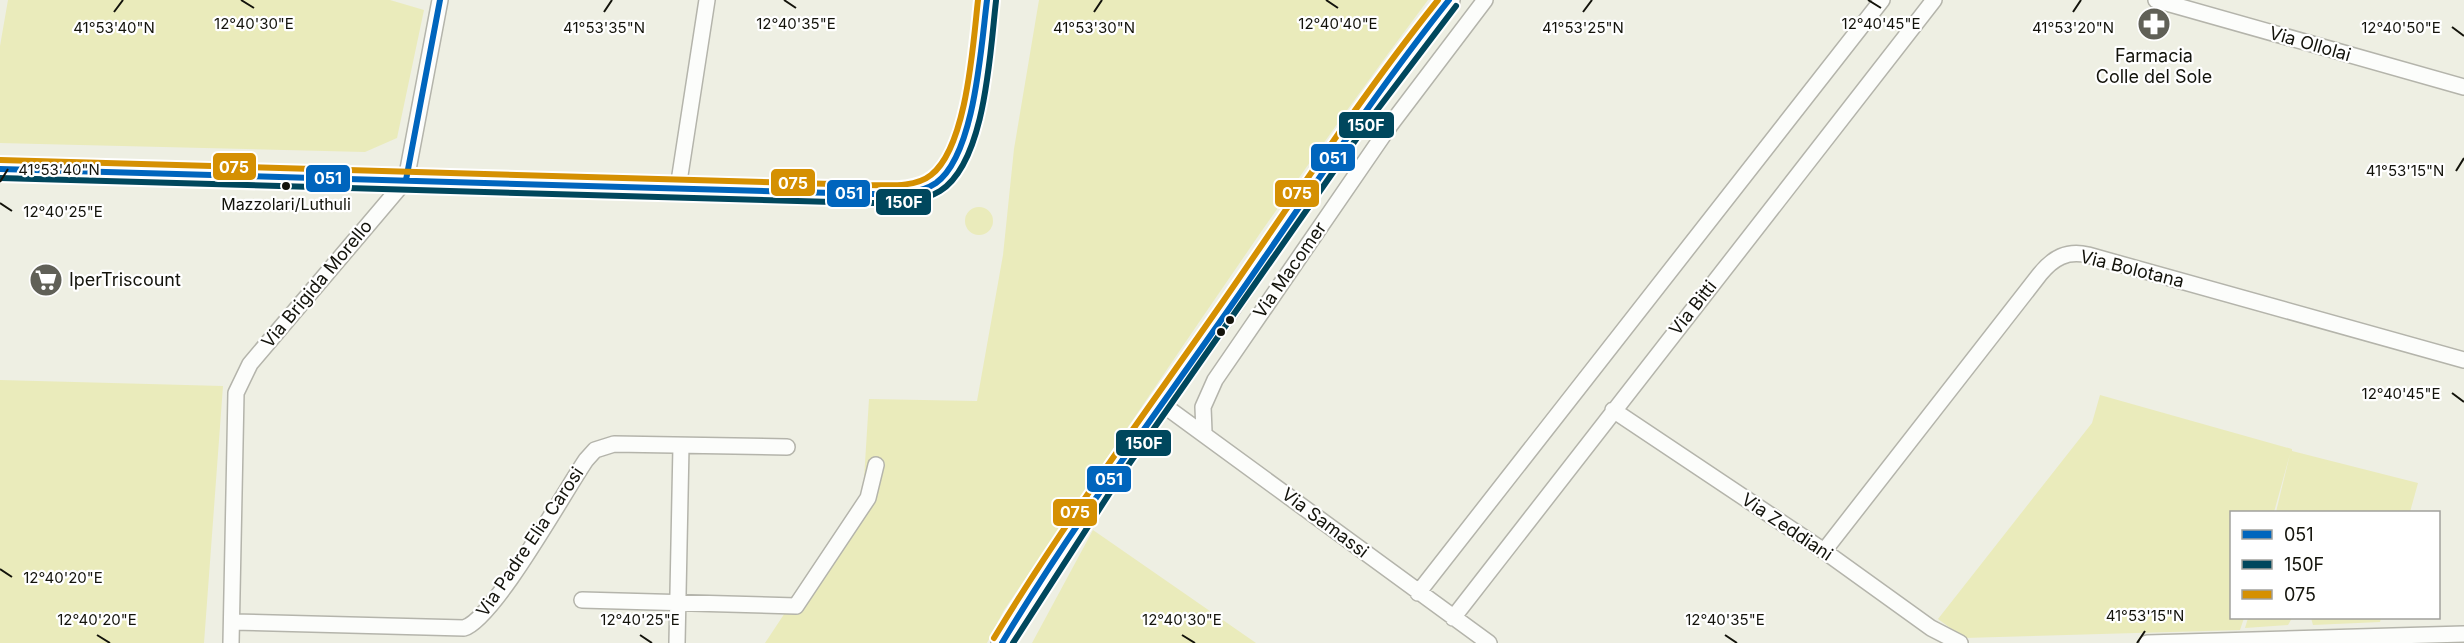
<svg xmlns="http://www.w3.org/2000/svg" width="2464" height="643" font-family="Inter,sans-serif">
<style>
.green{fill:#eaebbb}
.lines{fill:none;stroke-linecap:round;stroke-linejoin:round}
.minor-casing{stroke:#b4b4ab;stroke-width:18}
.secondary-casing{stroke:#b4b4ab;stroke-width:24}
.minor{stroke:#fcfdfb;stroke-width:15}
.secondary{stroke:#fcfdfb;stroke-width:21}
.bus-1-casing{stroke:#fff;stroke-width:10}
.bus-2-casing{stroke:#fff;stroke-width:10}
.bus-3-casing{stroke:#fff;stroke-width:10}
.bus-1{stroke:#0065bd;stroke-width:6}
.bus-2{stroke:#00475d;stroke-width:6}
.bus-3{stroke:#d59002;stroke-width:6}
.ticks{fill:none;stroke:#13130b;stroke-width:2}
.bus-dot{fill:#13130b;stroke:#fff;stroke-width:2}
.labels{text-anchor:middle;stroke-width:4.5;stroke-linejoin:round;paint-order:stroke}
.bus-label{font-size:16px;fill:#13130b;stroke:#fff}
.street-label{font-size:18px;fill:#13130b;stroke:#fff}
.poi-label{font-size:18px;fill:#13130b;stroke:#fff}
.ticks-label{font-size:15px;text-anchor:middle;fill:#13130b;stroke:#fff;stroke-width:4.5;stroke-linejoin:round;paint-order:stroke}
.line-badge{stroke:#fff;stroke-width:2}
.badge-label{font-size:16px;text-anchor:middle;font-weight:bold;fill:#fff}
</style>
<rect width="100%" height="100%" fill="#eeefe3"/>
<path class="green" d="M8 0H390L424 10 397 138 365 152 39 144 0 143V46Z
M1039 0H1428C1279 198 1144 405 1004 610L987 643H765L863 495 869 399 977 401 1003 255 1014 149Z
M965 221a14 14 0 1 1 28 0a14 14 0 1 1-28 0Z
M0 380 223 386 204 643H0Z
M2100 395 2292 449V451L2418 483 2410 512H2276L2290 454 2274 512H2232V618H2244L2240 630 1964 638 1938 619 2092 423Z
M1093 530 1256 643H1032Z
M2248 618H2292L2288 625 2245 628Z
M2311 618H2381L2380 622 2313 625Z"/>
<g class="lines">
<g class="minor-casing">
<path id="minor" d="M2156 0 2464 87
M0 169 868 194C889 194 917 195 936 183 974 159 981 44 987 0
M678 188 707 0
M1162 404 1489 643
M1613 410 1824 551 1931 628 1960 643
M1204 432 1203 407 1215 380 1391 124 1485 0
M1824 551 2040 274C2053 258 2067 250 2088 255L2464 360
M1418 593 1882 0
M582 600 796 606 868 498 876 465
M1453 618 1934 0
M232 622 464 628C494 619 564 492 586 460L595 450 614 444 787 447
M231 643 236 393 250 364 406 180 440 0
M677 643 681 446
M2147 643 2464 634"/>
</g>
<g class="secondary-casing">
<path id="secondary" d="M1002 643C1070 526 1153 417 1231 306 1302 203 1370 97 1449 0"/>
</g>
<use href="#minor" class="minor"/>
<use href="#secondary" class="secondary"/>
<g class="bus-1-casing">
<path id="bus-1" d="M0 169 868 194C889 194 917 196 936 183 975 155 981 46 987 0
M406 180 440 0
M1002 643C1072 526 1153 418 1231 306 1303 203 1371 98 1449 0"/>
</g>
<g class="bus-2-casing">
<path id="bus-2" d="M0 178 868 203C891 203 919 204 940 191 986 162 990 51 996 1
M1013 643 1120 477 1371 118 1456 6"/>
</g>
<g class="bus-3-casing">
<path id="bus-3" d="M0 160 868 185C887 185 915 188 931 175 967 147 973 44 978 0
M994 638C1065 521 1146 412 1224 300 1294 199 1361 96 1438 0"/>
</g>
<use href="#bus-1" class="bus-1"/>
<use href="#bus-2" class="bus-2"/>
<use href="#bus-3" class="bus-3"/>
</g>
<path class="ticks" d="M241 0 254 8M784 0 796 8M1326 0 1338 8M1868 0 1881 8M114 12 123 0M604 12 612 0M1094 12 1102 0M1583 12 1592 0M2073 12 2081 0M2452 27 2464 36M2456 171 2464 158M0 182 8 169M0 203 12 211M2452 393 2464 402M0 569 12 577M97 635 110 643M640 635 652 643M1182 635 1195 643M1725 635 1737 643M2137 643 2145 631"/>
<defs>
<g id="pharmacy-disc" transform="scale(1.725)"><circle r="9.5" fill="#606057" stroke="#fff"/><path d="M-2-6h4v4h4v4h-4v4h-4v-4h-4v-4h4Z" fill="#fff"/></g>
<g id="supermarket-disc" transform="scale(1.725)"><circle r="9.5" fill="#606057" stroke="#fff"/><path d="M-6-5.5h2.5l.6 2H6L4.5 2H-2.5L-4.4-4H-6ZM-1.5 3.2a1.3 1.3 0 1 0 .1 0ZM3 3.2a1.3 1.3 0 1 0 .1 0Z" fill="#fff"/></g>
</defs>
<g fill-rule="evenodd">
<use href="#pharmacy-disc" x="2154" y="24"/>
<use href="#supermarket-disc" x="46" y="280"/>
</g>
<g class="bus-dot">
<circle cx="286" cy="186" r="5"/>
<circle cx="1230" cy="320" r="5"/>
<circle cx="1221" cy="332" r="5"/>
</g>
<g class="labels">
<g class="bus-label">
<text x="286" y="210">Mazzolari/Luthuli</text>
</g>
<g class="street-label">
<text transform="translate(2310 44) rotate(16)" y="6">Via Ollolai</text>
<text transform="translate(2132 269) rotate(14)" y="6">Via Bolotana</text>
<text transform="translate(1290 270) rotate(-55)" y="6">Via Macomer</text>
<text transform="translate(317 284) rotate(-50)" y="6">Via Brigida Morello</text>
<text transform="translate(1693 308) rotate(-52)" y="6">Via Bitti</text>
<text transform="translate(1325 523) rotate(37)" y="6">Via Samassi</text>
<text transform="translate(1787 527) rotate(34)" y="6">Via Zeddiani</text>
<text transform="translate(530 542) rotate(-56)" y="6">Via Padre Elia Carosi</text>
</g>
<g class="poi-label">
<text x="2154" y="62">Farmacia<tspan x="2154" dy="21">Colle del Sole</tspan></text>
<text x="69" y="286" text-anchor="start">IperTriscount</text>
</g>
</g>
<g class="ticks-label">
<text x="254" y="29">12°40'30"E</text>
<text x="796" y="29">12°40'35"E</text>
<text x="1338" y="29">12°40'40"E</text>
<text x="1881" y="29">12°40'45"E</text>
<text x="1094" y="33">41°53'30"N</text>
<text x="114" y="33">41°53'40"N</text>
<text x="604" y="33">41°53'35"N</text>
<text x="1583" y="33">41°53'25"N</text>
<text x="2073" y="33">41°53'20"N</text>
<text x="2401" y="33">12°40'50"E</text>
<text x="59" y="175">41°53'40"N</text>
<text x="2405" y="176">41°53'15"N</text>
<text x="63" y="217">12°40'25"E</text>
<text x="2401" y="399">12°40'45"E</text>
<text x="63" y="583">12°40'20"E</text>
<text x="2145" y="621">41°53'15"N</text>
<text x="97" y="625">12°40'20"E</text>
<text x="640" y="625">12°40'25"E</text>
<text x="1182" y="625">12°40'30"E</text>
<text x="1725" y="625">12°40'35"E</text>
</g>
<g class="line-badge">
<rect x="1338" y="111" width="57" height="28" rx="6" fill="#00475d"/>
<rect x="1310" y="143" width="46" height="29" rx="6" fill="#0065bd"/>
<rect x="212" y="152" width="45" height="29" rx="6" fill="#d59002"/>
<rect x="305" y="164" width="46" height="29" rx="6" fill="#0065bd"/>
<rect x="770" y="168" width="46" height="29" rx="6" fill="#d59002"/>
<rect x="1274" y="179" width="46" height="29" rx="6" fill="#d59002"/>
<rect x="826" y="179" width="45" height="29" rx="6" fill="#0065bd"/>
<rect x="875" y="188" width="57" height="28" rx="6" fill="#00475d"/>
<rect x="1115" y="429" width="57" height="28" rx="6" fill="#00475d"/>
<rect x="1086" y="465" width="46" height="28" rx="6" fill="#0065bd"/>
<rect x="1052" y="498" width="46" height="29" rx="6" fill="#d59002"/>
</g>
<g class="badge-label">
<text x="1366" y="131">150F</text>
<text x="1333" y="164">051</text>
<text x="234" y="173">075</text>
<text x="328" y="184">051</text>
<text x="793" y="189">075</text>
<text x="1297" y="199">075</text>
<text x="849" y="199">051</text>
<text x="904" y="208">150F</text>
<text x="1144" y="449">150F</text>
<text x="1109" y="485">051</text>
<text x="1075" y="518">075</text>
</g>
<rect x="2230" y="511" width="210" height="108" fill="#ffffff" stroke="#a1a19d" stroke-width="1.5"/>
<rect x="2242" y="530" width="30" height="9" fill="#0065bd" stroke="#a1a19d" stroke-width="1.5"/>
<text x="2284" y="541" font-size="18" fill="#13130b">051</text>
<rect x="2242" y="560" width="30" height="9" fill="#00475d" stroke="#a1a19d" stroke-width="1.5"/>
<text x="2284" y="571" font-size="18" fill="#13130b">150F</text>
<rect x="2242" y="590" width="30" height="9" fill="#d59002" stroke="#a1a19d" stroke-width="1.5"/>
<text x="2284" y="601" font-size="18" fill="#13130b">075</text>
</svg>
